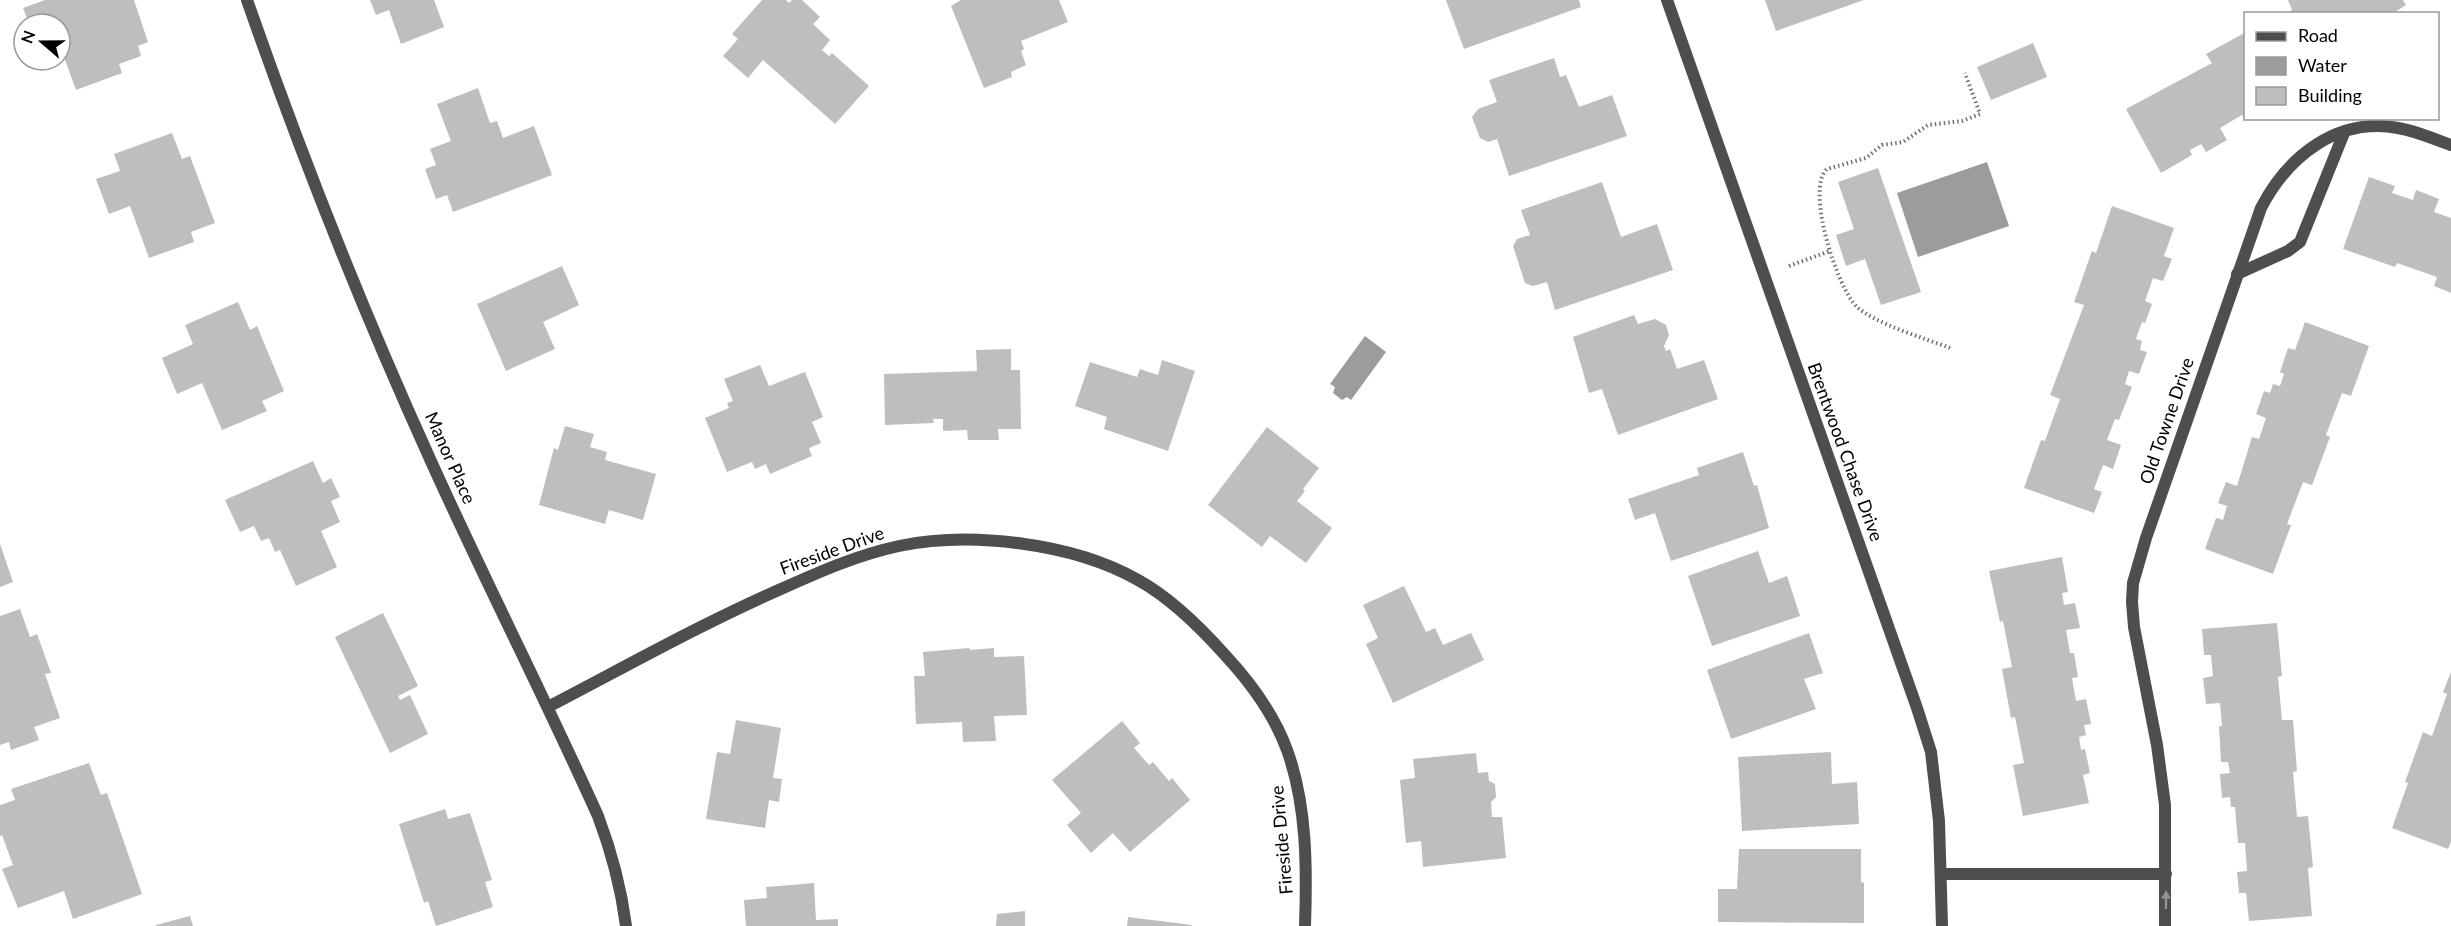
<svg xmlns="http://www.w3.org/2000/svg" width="2451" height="926" font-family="Lato,sans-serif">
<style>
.water{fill:#9c9c9c}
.building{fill:#bebebe}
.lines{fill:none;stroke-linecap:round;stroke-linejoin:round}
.path{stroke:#707070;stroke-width:4;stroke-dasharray:1.5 3;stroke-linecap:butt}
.lane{stroke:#4e4e4e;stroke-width:12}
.street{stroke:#4e4e4e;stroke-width:12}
.oneway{fill:#959595}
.labels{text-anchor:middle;stroke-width:5;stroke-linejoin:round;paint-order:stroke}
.street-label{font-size:18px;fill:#000;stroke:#fff}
</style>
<rect width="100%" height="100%" fill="#fff"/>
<path class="water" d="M1987 162 2009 226 1918 257 1897 193Z
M1365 336 1386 352 1351 400 1347 397 1342 400 1333 393 1335 387 1330 384Z"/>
<path class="building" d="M45 0H134L148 42 138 46 141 56 119 64 122 73 76 90 60 46V24H29L23 8Z
M370 0H434L444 27 401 44 389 10 376 15Z
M762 0H786L789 3 792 0H802L820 17 813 24 830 40 822 50 829 56 832 53 869 86 835 124 763 60 748 78 723 56 738 39 732 34Z
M961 0H1059L1068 22 1021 41 1024 49 1021 51 1026 65 1011 72 1012 77 984 88 951 6Z
M1446 0H1579L1581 7 1464 49Z
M1765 0H1864L1776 31Z
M2288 0H2403L2406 5 2392 14H2285L2292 10Z
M2246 32V117L2243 118 2242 115 2220 128 2227 140 2206 152 2201 144 2190 150 2192 155 2161 173 2126 109 2212 63 2206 54Z
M2033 43 2047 77 1991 100 1977 67Z
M1554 58 1560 77 1566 75 1579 107 1612 95 1627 136 1509 176 1497 139 1488 142 1480 138 1472 117 1478 109 1497 102 1489 80Z
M478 88 490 123 497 121 503 138 534 126 552 175 453 212 447 195 436 199 425 169 436 165 430 149 451 141 437 104Z
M172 133 182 159 190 156 215 223 191 232 194 242 149 258 130 206 109 214 96 179 120 171 114 154Z
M1878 168 1921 292 1881 305 1865 259 1846 266 1836 235 1854 229 1838 182Z
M2369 177 2395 186 2392 193 2413 200 2416 190 2439 199 2434 212 2451 218V293L2434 286 2437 277 2397 263 2395 267 2343 249Z
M1602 182 1621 237 1657 224 1673 270 1555 310 1547 282 1533 286 1525 283 1513 246 1517 239 1530 235 1521 210Z
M2112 206 2174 228 2164 256 2172 259 2163 281 2153 278 2145 301 2152 304 2145 323 2142 322 2136 339 2142 341 2140 350 2147 352 2139 374 2129 371 2125 384 2132 387 2119 420 2115 419 2107 440 2121 445 2113 469 2103 465 2094 489 2102 492 2094 513 2024 488 2041 440 2045 441 2060 399 2050 395 2084 305 2074 302 2092 251 2096 253Z
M562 266 579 305 543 322 555 349 506 371 477 304Z
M238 302 250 330 257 326 284 391 262 401 267 411 222 430 202 383 177 394 162 358 193 344 185 325Z
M1634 315 1638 324 1655 319 1666 325 1669 335 1664 346 1666 351 1670 349 1677 369 1704 360 1718 399 1618 435 1602 389 1589 393 1573 337Z
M2305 322 2369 346 2351 396 2342 393 2326 435 2330 437 2312 485 2303 482 2287 524 2291 525 2273 574 2205 549 2216 518 2223 520 2227 506 2218 503 2226 482 2237 486 2252 437 2259 439 2266 418 2256 414 2264 391 2270 393 2273 384 2280 386 2284 374 2280 372 2288 348 2295 350Z
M1011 349V370H1020L1021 429H998L999 440H968L967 430 943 431V419H933L934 423 885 425 884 374 977 371 976 350Z
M1162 360 1195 371 1168 451 1104 429 1107 417 1075 406 1090 362 1137 377 1140 369 1158 375Z
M760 365 769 386 805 372 823 417 812 422 821 443 809 448 812 456 770 474 766 464 755 469 752 462 727 472 705 418 729 408 727 403 733 401 724 379Z
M565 426 594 434 590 447 607 452 605 460 656 474 643 520 609 510 605 524 539 505 554 448 558 450Z
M1267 427 1319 468 1303 489 1305 491 1297 501 1332 528 1306 563 1270 536 1262 547 1208 505Z
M1743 452 1754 486 1757 485 1769 528 1671 561 1655 513 1635 520 1628 499 1699 475 1697 468Z
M313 461 323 483 331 478 340 497 331 501 340 522 321 531 337 567 296 586 280 550 275 552 269 538 261 541 254 526 240 532 225 500Z
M0 544 13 582 0 587Z
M1758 551 1769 583 1787 576 1800 616 1712 646 1688 576Z
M2062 557 2068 592 2062 593 2064 605 2075 603 2080 628 2066 630 2070 653H2074L2078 677 2072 678 2076 701 2086 699 2091 724 2084 725 2086 735 2079 737 2081 750 2085 749 2090 773 2083 775 2089 803 2023 816 2013 765 2024 763 2015 717 2011 718 2002 669 2012 667 2003 621 2000 622 1989 571Z
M1404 586 1426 632 1435 628 1443 645 1471 633 1484 660 1393 703 1366 644 1378 638 1363 605Z
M20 609 30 637 37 634 51 673 45 674 60 718 34 727 39 740 11 750 9 742 0 745V616Z
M383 613 418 686 398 696 400 700 410 695 428 734 390 753 335 637Z
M2277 623 2282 676 2278 677 2282 720H2293L2297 771 2293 772 2297 817 2308 816 2313 867 2308 868 2312 916 2249 921 2246 893H2239L2237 872 2247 871 2245 843H2238L2235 807H2231L2230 797 2222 798 2220 774 2230 773 2228 762H2221L2219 726H2222L2220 703 2206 704 2203 678 2213 676 2211 655H2204L2202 629Z
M1809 633 1823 673 1804 679 1816 709 1731 739 1707 670Z
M969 648 970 650 994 648V657L1024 656 1027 715 994 716 996 741 963 742 962 722 916 724 914 676H925L923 652Z
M2451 672V842L2448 849 2392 828 2408 783 2405 782 2423 732 2432 736 2447 694 2443 692Z
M736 720 781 728 773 778 782 779 779 802 769 800 765 828 706 819 717 752 730 754Z
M1122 721 1140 743 1134 748 1149 765 1153 762 1169 781 1172 778 1190 800 1130 852 1113 833 1091 853 1067 825 1081 813 1052 780Z
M1831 752 1832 784 1857 782 1859 824 1742 831 1738 757Z
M1476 753 1478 773 1488 772 1489 781 1495 784 1496 797 1491 802 1492 817H1502L1506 858 1423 867 1421 841 1406 843 1400 780 1415 778 1413 759Z
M89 763 101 795 107 793 142 894 73 919 64 891 18 908 2 869 13 865 2 835 0 836V805L15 800 11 789Z
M445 809 448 819 470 813 492 880 485 882 493 907 436 926 428 901 424 903 399 824Z
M1739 849H1861V882L1864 883V923L1718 922V889H1737Z
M814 883 816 920 838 919V926H746L744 900 767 898 766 887Z
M1025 911V926H996L997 914Z
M190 916 193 926H156V925Z
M1128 917 1192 925V926H1127Z"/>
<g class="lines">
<path class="path" d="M1789 266 1830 251
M1950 348C1924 338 1876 324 1857 307 1837 288 1805 189 1827 169L1866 158 1882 145 1903 142 1928 125 1962 121 1980 114 1965 73"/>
<path class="lane" d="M2237 274 2288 251 2300 242 2344 133"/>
<path class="street" d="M247 0C301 155 362 309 430 459 484 579 544 696 598 816 612 853 621 887 626 926
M1667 0 1917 708 1931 752 1939 821 1942 926
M548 707C625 667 701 624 781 589 819 572 857 555 899 546 971 531 1073 543 1138 580 1171 598 1200 627 1225 655 1251 683 1274 714 1287 750 1307 805 1307 868 1305 926
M1942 874H2166
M2165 926V805L2157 745 2134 627 2132 602 2133 583 2146 538 2261 208C2288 156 2337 117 2398 128 2416 131 2434 139 2451 145"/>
</g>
<defs><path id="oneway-solid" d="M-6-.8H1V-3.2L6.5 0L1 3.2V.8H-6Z" transform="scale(1.5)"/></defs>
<use class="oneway" href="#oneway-solid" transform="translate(2166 900) rotate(-89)"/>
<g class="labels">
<g class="street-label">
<text transform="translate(2167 421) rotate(-71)" y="6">Old Towne Drive</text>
<text transform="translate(1845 452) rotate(70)" y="6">Brentwood Chase Drive</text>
<text transform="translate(450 458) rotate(66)" y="6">Manor Place</text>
<text transform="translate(832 551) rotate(-20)" y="6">Fireside Drive</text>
<text transform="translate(1282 840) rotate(-95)" y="6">Fireside Drive</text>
</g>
</g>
<rect x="2244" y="12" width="195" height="108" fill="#ffffff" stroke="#999999" stroke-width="1.5"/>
<rect x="2256" y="32" width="30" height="9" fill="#4e4e4e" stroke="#999999" stroke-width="1.5"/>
<text x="2298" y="42" font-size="18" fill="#000000">Road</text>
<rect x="2256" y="57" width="30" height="18" fill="#9c9c9c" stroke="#999999" stroke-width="1.5"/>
<text x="2298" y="72" font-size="18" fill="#000000">Water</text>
<rect x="2256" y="87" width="30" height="18" fill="#bebebe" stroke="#999999" stroke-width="1.5"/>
<text x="2298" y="102" font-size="18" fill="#000000">Building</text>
<g transform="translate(42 42) rotate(290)"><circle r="28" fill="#ffffff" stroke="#999999" stroke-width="1.5"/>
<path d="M0-4.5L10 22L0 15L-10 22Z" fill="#000000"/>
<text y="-9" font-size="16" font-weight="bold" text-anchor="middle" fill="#000000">N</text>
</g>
</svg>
